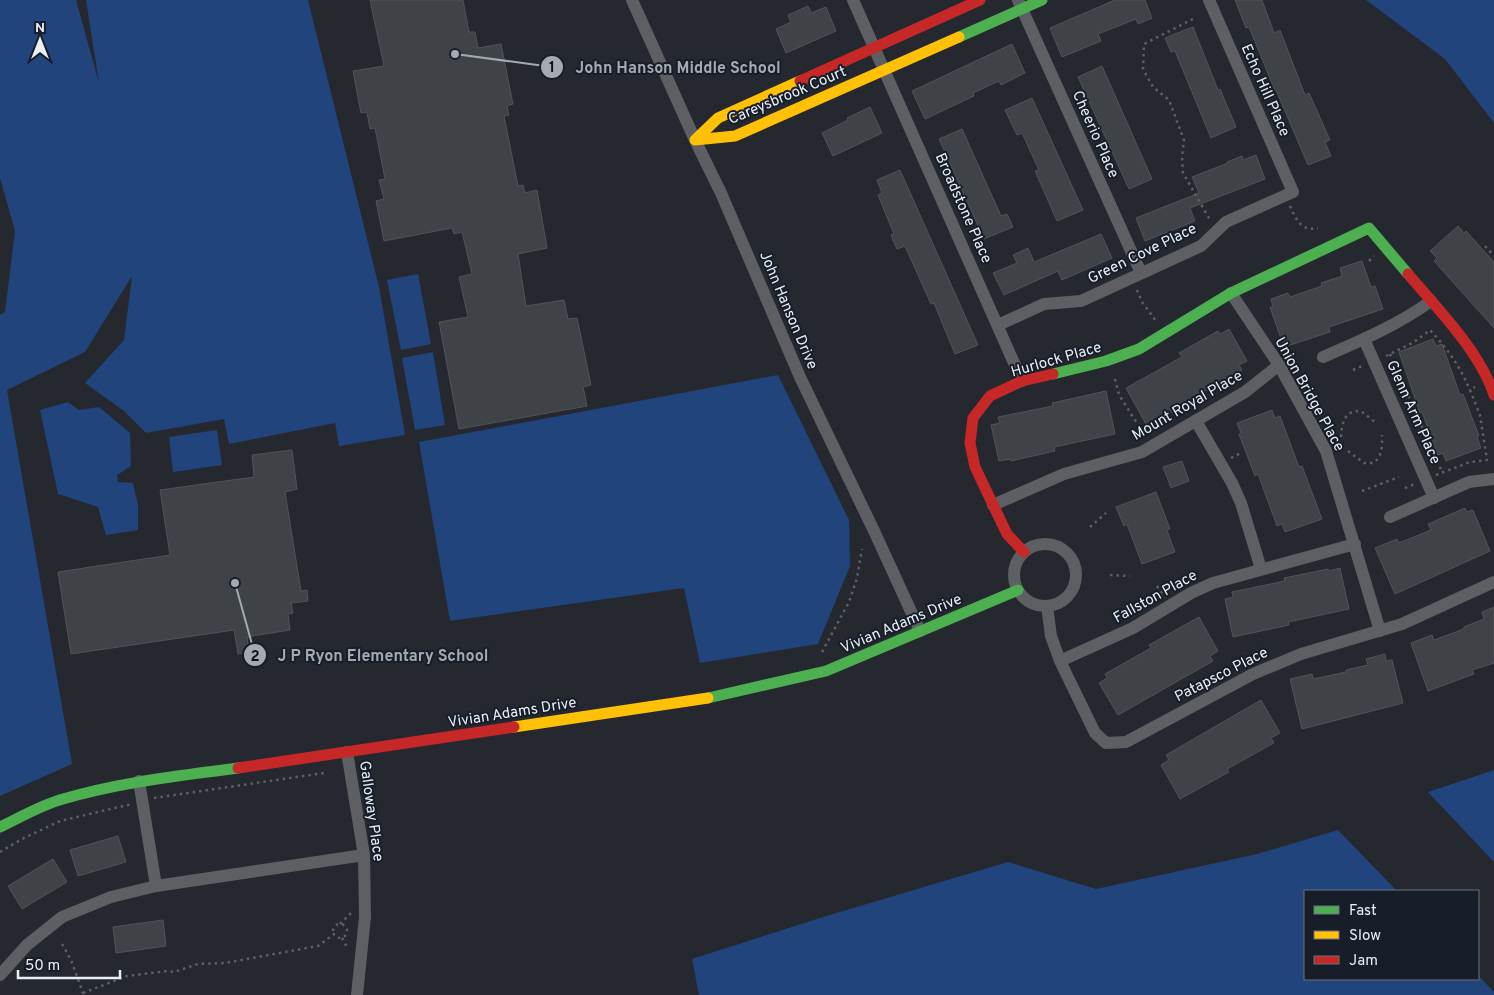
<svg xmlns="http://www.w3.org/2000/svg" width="1494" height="995" font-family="Overpass,sans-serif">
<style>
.green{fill:#20447b}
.building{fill:#3f4347;stroke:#505358}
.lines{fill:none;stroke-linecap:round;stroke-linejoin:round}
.path{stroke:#5d6063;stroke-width:2.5;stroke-dasharray:2.5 4;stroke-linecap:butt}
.street{stroke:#5d5f62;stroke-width:12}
.fast{stroke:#4caf50;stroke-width:11}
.slow{stroke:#ffc107;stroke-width:11}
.jam{stroke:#c62828;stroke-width:11}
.labels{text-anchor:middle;stroke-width:4;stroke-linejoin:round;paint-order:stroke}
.street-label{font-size:15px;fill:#eaeff6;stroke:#181e29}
.leader{fill:none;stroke:#a5aab0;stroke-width:2}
.callout-dot{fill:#a5aab0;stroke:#181e29;stroke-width:2}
.mark-label{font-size:15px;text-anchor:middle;font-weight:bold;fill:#111}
.callout-label{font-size:16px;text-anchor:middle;font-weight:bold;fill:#a5aab0;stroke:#181e29;stroke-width:4;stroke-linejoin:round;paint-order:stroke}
</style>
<rect width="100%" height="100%" fill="#25292f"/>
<path class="green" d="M0 0H76L99 83 86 0H308L379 287 405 435 339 446 335 423 229 444 224 419 146 433 124 411 85 383 124 340 132 276 85 352 7 390 72 764 0 796V315L5 312 15 231 0 178Z
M1366 0H1494V123L1445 59Z
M418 274 431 344 401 350 387 280Z
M433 352 445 425 415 430 402 358Z
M778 375 849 520 850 566 818 644 700 663 684 588 450 621 419 442Z
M68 402 79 410 99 407 130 433 131 466 117 475 118 482 133 483 138 505V530L106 535 98 507 58 494 40 410Z
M217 430 222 465 173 472 169 437Z
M1494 770V862L1428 792Z
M1338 830 1397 891H1305V979H1478V975L1494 992V995H699L692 959 823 917 1008 862 1096 889 1257 854Z"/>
<path class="building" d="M370 0H463L469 32H475L478 48 501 44 513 104 507 106 509 115 504 116 518 186 523 185 525 193 537 190 547 248 518 254 526 306 564 300 568 319 577 318 591 385 583 387 587 406 459 429 439 322 468 317 459 277 472 274 462 232 454 234 452 228 384 241 376 201 384 199 379 180 385 179 375 128 370 129 367 112 361 113 353 71 384 66Z
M1115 0H1145L1152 18 1138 24 1136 19 1098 34 1101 41 1062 57 1050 28Z
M1235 0H1262L1274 33 1280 30 1305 95 1309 93 1330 140 1325 142 1331 156 1308 165 1276 90 1275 91 1249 27 1246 28Z
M808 6 811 13 826 7 836 31 786 53 776 29 791 22 788 15Z
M1193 27 1218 90 1220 89 1236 127 1211 138 1175 51 1171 52 1165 38Z
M1012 44 1025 73 1001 85 999 81 973 93 974 96 925 119 912 91Z
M1102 66 1152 179 1129 189 1078 77Z
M1032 98 1083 210 1057 221 1035 171 1039 170 1022 133 1017 135 1005 110Z
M870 107 882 133 833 156 822 133 848 120 847 118Z
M962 129 1001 216 1007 214 1013 227 984 239 939 139Z
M1256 155 1265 179 1190 208 1195 221 1145 241 1136 218 1199 193 1192 177 1228 163 1227 162 1242 156 1243 160Z
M900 170 978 345 955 354 934 303 931 304 905 246 897 249 891 235 894 234 878 195 882 193 877 180Z
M1458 226 1464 233 1466 231 1494 262V328L1434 261 1437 258 1430 251Z
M1101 234 1112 258 1062 280 1058 271 1004 295 993 273 1017 263 1013 255 1028 248 1034 262Z
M1362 261 1371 287 1375 286 1383 309 1329 327 1330 332 1284 347 1270 307H1273L1271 299 1288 293 1290 297 1322 286 1321 283 1342 276 1340 268Z
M1229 329 1247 361 1239 365 1242 370 1194 397 1196 399 1147 426 1126 388 1182 357 1179 353 1218 331 1220 334Z
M1433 339 1436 346 1442 344 1460 395 1463 394 1479 436 1477 437 1481 448 1446 461 1443 453 1438 455 1422 412 1420 413 1399 352Z
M1106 391 1115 434 1054 447 1055 451 1011 461V459L999 461 991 425 1000 423 998 417 1053 406 1052 403Z
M1272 410 1275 418 1280 416 1299 467 1302 466 1322 519 1285 532 1282 524 1277 526 1258 474 1255 476 1239 434 1241 433 1237 423Z
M292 450 297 489 285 492 301 591 307 590 308 601 291 603 293 613 288 614 290 630 247 637 249 653 238 654 234 630 71 654 58 572 170 555 160 490 254 477 252 455Z
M1182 461 1189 481 1171 488 1163 467Z
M1156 492 1170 529 1167 530 1175 552 1142 564 1127 524 1124 526 1116 507Z
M1465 508 1467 512 1473 510 1490 551 1395 594 1375 548 1397 539 1399 543 1431 530 1428 524Z
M1340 568 1349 609 1288 622 1289 625 1233 637 1225 599 1233 597 1232 592 1285 581 1284 578 1328 569 1329 571Z
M1494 607V663L1472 670 1474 674 1428 691 1411 643 1432 635 1434 640 1464 629V627L1484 619 1482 612Z
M1199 617 1218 651 1210 656 1213 661 1118 715 1099 683 1107 678 1105 674 1151 648 1149 645Z
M1385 654 1386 661 1392 660 1403 703 1302 729 1290 679 1312 674 1313 679 1346 672V670L1368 665 1366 659Z
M1261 700 1280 733 1271 738 1274 743 1227 769 1229 772 1180 799 1161 765 1169 760 1166 755Z
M118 836 126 862 78 876 70 850Z
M53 859 67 882 22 909 8 886Z
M163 920 166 946 116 953 113 927Z"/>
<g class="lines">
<path class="path" d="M1193 19 1144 44 1143 69 1153 87 1169 100 1184 140 1182 157 1183 173 1210 220
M1290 206C1296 219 1301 232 1318 228
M1485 246 1494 256
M1369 261 1374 256
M1137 290 1142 302 1156 321
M1390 354 1442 472
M1386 356 1414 342 1430 330C1449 351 1459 365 1470 390
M1353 370 1362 366
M1115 379 1119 395 1142 431
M1341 437C1342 423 1344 410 1361 411L1376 423
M1348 451 1364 463H1373C1383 456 1382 446 1382 435
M1231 458 1241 453
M1436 475 1470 462 1487 460 1480 415 1470 390 1475 387
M1405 488 1415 484
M1362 491 1399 477
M1090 527 1106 513
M1110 575 1130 576
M1157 586 1163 595
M822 652 849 602 857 578 862 549
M154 798 324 773
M0 852 22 839 60 821 132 804
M333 931a7 7 0 1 1 14 0a7 7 0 1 1-14 0Z
M340 924 352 912
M342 938 348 949
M62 944 71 960 83 993 80 995
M83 993 127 976 167 971 174 972 198 964 225 963 318 946 334 934"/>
<path class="street" d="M632 0 695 140 721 193 800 377 875 533 920 631
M853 0 1022 381
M1018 0 1141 273
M1231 293 1279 365 1326 451 1380 631
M998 325 1044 304 1081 301 1201 246 1226 222 1293 192 1209 0
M1364 339 1434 498
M1323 357C1360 341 1398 325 1431 301
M1196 421 1232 483 1241 503 1261 569
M993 505 1064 474 1142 452 1245 392 1279 365
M1390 517 1469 482 1494 479
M1014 575a31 31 0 1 1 62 0a31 31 0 1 1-62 0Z
M1047 606 1051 636 1060 661 1095 733 1106 743 1126 742 1253 674 1301 654 1402 624 1494 582
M1060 661 1133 628 1191 593 1213 583 1355 544
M347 752 364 855 365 917 357 995
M139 781 156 886
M0 975 27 945 62 917 111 897 156 886 364 855"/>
<path class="fast" d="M959 37 1042 0
M1053 374 1106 361 1139 349 1231 293 1369 228 1408 274
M708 698 826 671 1018 590
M0 827C21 817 41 805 63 799 120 782 179 776 238 768"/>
<path class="slow" d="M800 81 718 118 695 140 735 136 959 37
M514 727 708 698"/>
<path class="jam" d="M800 81 980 0
M1408 274C1438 309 1480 352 1494 395
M1024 552 1007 534 975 467 970 443 973 418 990 396 1022 381 1053 374
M238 768 514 727"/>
</g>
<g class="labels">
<g class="street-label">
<text transform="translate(1266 90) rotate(66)" y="5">Echo Hill Place</text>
<text transform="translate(787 95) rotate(-23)" y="5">Careysbrook Court</text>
<text transform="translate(1096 134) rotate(66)" y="5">Cheerio Place</text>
<text transform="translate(964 208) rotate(66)" y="5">Broadstone Place</text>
<text transform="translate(1142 253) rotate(-26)" y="5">Green Cove Place</text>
<text transform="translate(789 310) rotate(67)" y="5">John Hanson Drive</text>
<text transform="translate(1056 359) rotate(-16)" y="5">Hurlock Place</text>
<text transform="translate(1310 394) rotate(61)" y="5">Union Bridge Place</text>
<text transform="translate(1187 405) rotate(-30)" y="5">Mount Royal Place</text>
<text transform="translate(1414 412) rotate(66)" y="5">Glenn Arm Place</text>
<text transform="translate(1155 596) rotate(-29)" y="5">Fallston Place</text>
<text transform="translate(901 623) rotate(-23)" y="5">Vivian Adams Drive</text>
<text transform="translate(1221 674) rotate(-27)" y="5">Patapsco Place</text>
<text transform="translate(512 712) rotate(-9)" y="5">Vivian Adams Drive</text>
<text transform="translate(372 811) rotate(82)" y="5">Galloway Place</text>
</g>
</g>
<path class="leader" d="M455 54L552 67M235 583L255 655"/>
<g class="callout-dot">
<circle cx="455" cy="54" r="5"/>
<circle cx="235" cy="583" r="5"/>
<circle cx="552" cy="67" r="12"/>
<circle cx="255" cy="655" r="12"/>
</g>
<g class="mark-label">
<text x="552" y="72">1</text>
<text x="255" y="661">2</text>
</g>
<g class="callout-label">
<text x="678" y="73">John Hanson Middle School</text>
<text x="383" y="661">J P Ryon Elementary School</text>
</g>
<rect x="1304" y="890" width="175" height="90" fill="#181e29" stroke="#6c727b"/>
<rect x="1314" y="906" width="25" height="8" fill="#4caf50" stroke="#6c727b"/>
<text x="1349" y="915" font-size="15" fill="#eaeff6">Fast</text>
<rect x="1314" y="931" width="25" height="8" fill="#ffc107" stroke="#6c727b"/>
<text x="1349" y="940" font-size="15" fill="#eaeff6">Slow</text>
<rect x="1314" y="956" width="25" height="8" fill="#c62828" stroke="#6c727b"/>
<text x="1349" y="965" font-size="15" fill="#eaeff6">Jam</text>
<g transform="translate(40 40)" stroke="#181e29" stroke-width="4" paint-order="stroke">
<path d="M0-4L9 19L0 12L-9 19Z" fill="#eaeff6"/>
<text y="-8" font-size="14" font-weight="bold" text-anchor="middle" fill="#eaeff6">N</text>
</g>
<path d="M18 970v8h102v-8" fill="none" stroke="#eaeff6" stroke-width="2.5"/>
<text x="25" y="970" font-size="15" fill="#eaeff6" stroke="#181e29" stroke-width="4" paint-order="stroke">50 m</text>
</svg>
